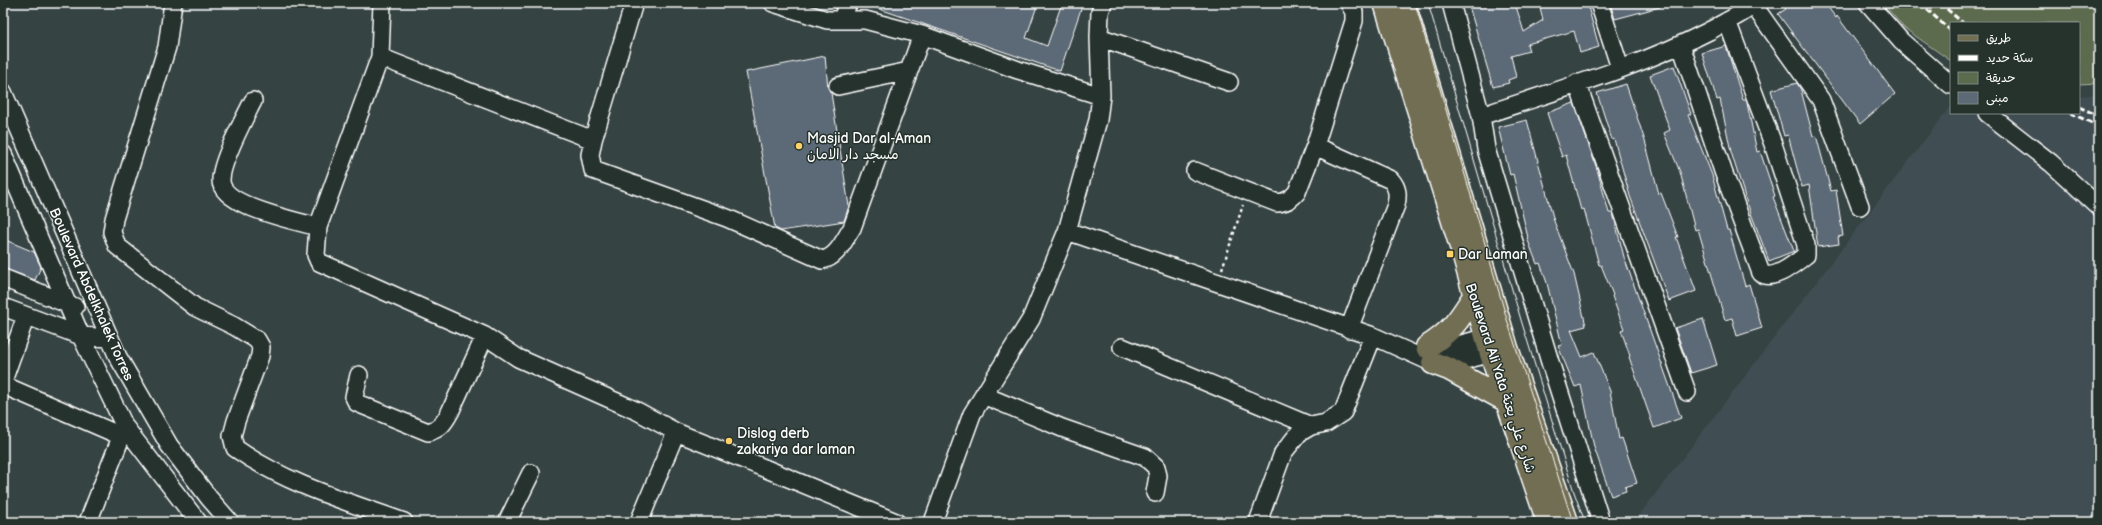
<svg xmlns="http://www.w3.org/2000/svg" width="2102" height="525" font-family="'Balsamiq Sans','Playpen Sans Arabic',sans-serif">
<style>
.built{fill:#414e52}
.green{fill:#5b6b4d;stroke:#adb5a6}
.building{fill:#5c6976;stroke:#fff}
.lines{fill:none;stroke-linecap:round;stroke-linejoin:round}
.minor-casing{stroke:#fff;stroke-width:20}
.major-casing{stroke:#fff;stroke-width:25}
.path{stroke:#fff;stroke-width:2.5;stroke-dasharray:3 3;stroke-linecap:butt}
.minor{stroke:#26332d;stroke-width:17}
.major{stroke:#726e52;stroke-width:22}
.tram{stroke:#fff;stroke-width:1}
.rail{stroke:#fff;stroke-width:3;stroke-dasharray:6 3;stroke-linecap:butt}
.poi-dot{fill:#ffd166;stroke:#26332d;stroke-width:1.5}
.labels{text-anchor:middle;stroke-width:3;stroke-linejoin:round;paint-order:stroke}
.poi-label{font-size:14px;fill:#fff;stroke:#26332d;text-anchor:start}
.street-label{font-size:14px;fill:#fff;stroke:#26332d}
</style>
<rect width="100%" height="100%" fill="#364343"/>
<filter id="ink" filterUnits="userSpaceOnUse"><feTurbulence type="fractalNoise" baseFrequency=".025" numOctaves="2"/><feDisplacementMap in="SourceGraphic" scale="8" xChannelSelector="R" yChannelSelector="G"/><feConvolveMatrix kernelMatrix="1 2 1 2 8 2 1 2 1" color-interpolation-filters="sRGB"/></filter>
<g filter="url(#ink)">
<path class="built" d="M2099 94V522H1634L1949 108H1951V113H2079V96Z"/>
<path class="green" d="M1883 3H2099V83L2079 84V23H1951V61L1904 28Z"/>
<path class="building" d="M868 3H924L935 7V3H1038L1026 38 1047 46 1062 3H1083L1060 71 868 5Z
M1468 3H1515L1524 32 1543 20 1539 3H1587L1599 47 1580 53 1574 31 1527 44 1529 51 1511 56 1516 77 1508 80 1509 83 1493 87Z
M1610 3H1660V7L1615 19Z
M1781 3H1825L1836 18 1837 16 1895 94 1860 124 1778 14 1786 9Z
M1726 46 1743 100H1746L1747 103 1757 152 1760 151 1775 196 1773 197 1794 251 1769 261 1746 200 1731 152 1720 99 1717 100 1702 53Z
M825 56 828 88 831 93 849 206 844 221 781 231 775 228 746 72Z
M1674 66 1691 114 1688 115 1712 175 1727 230H1729L1745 286 1749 284 1762 328 1737 336 1732 318 1725 320 1698 229 1695 230 1680 172 1664 133 1670 130 1650 75Z
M1797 83 1801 90 1813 136 1816 135 1831 191 1836 190 1843 236 1838 237 1839 244 1818 247 1809 185 1802 187 1788 135 1784 136 1771 90Z
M1626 84 1645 141 1659 194 1661 193 1678 237H1676L1696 291 1669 301 1630 196 1614 139 1612 140 1597 93Z
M1574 103 1597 169 1609 213H1613L1624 257 1681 418 1654 428 1629 357 1630 356 1621 330 1624 329 1612 296 1613 295 1601 265H1599L1584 209 1581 210 1566 155 1562 157 1547 113Z
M1527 120 1554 221 1574 274 1586 326 1571 330 1582 357 1594 352 1610 391 1619 439 1622 438 1637 483 1625 487 1626 491 1611 496 1594 447 1581 385 1575 387 1558 346 1562 345 1547 283 1540 263 1537 264 1527 238H1528L1513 174 1510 175 1498 127Z
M3 239 34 252 41 267 35 280 3 268Z
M1703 319 1717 365 1691 373 1675 328Z"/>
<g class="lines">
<g class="minor-casing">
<path id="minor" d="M173 3 167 47 114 219 112 232 117 246 195 307 234 326 257 340 261 347 260 356 236 421 232 436 235 448C286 484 346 501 404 522
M382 3 380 57 318 227 316 255 319 262 485 336 518 358 637 411 676 432 896 522
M634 3 593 140 590 155 593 170 727 218 822 260C837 258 844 240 852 228L922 35
M773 3 827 20H865L922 35 1018 70 1101 96
M1451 3 1481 116 1486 149 1550 362 1601 522
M1599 3 1620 68
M1752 3 1821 100 1860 206
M1868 3 1901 41 1951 85
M842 19 848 3
M1099 37 1229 82
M1681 45 1723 171 1761 273C1774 282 1795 263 1806 255V245L1773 144 1727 21
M380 57 593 140
M1577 83 1687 392
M838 86 909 71
M3 92 118 357 169 445 209 498 230 522
M253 101C244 119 221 161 221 180 220 206 297 221 318 227
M1987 113 2051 163 2099 207
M1481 116C1557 90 1637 68 1709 31 1725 22 1743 14 1756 3
M1315 146 1391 180C1398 188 1398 195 1396 205L1349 329
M3 154 81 336 125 427 198 522
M1195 171 1277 203C1287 202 1291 199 1297 192L1315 146 1354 21V12L1349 3
M1067 231 1373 336 1433 363 1465 360 1503 350
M3 278 75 307
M3 307 81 336 109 338
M1122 347 1311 426
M1425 348 1458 345 1499 334
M359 375 354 397 357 403 428 432C440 429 444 423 450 412L485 336
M3 381 26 316
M3 385 121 436
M983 395 1062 428 1145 457 1156 467 1158 476 1155 493
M88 522 125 427
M507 522 531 473
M639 522 676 432
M933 522 972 414 1031 319 1067 231 1098 120 1101 96 1099 37 1100 12 1103 3
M1258 522 1283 453 1299 433 1311 426 1326 423 1343 412 1373 336"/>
</g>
<g class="major-casing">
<path id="major" d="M1385 3 1462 250 1491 354 1548 522
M1404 3 1507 348 1567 522
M1427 347C1451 332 1459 320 1474 296
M1433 363 1449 369 1505 400"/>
</g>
<path class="path" d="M1222 269 1243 205"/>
<use href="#minor" class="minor"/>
<use href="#major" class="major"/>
<path class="tram" d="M1415 3 1508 323 1573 522
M1428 3 1521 320 1574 492 1585 522"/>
<path class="rail" d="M1920 3 1951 31
M1940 3 1963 23
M2079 107 2099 116
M2070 113 2099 126"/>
</g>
</g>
<g class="poi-dot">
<circle cx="799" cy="146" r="4"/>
<rect x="1446" y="250" width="8" height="8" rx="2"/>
<circle cx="729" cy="441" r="4"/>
</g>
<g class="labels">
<g class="poi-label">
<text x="807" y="143">Masjid Dar al-Aman<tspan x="807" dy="16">مسجد دار الامان</tspan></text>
<text x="1458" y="259">Dar Laman</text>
<text x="737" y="438">Dislog derb<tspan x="737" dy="16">zakariya dar laman</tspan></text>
</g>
<g class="street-label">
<text transform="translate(92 294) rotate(66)" y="5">Boulevard Abdelkhalek Torres</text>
<text transform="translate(1501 378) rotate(72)" y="5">Boulevard Ali Yata شارع علي يعتة</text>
</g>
</g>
<rect width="2102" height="525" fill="none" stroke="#26332d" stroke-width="16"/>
<rect x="8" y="8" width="2086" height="509" fill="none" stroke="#fff" stroke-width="1.5" filter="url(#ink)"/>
<rect x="1950" y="22" width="130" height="92" fill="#26332d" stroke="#7d8581"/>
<rect x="1958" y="35" width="20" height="6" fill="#726e52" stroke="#7d8581"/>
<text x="1986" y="42" font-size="12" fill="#ffffff">طريق</text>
<rect x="1958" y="55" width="20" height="6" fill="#ffffff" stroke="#7d8581"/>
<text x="1986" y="62" font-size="12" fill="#ffffff">سكة حديد</text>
<rect x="1958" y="72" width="20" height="12" fill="#5b6b4d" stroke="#7d8581"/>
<text x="1986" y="82" font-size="12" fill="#ffffff">حديقة</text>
<rect x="1958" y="92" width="20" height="12" fill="#5c6976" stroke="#7d8581"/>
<text x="1986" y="102" font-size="12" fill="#ffffff">مبنى</text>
</svg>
